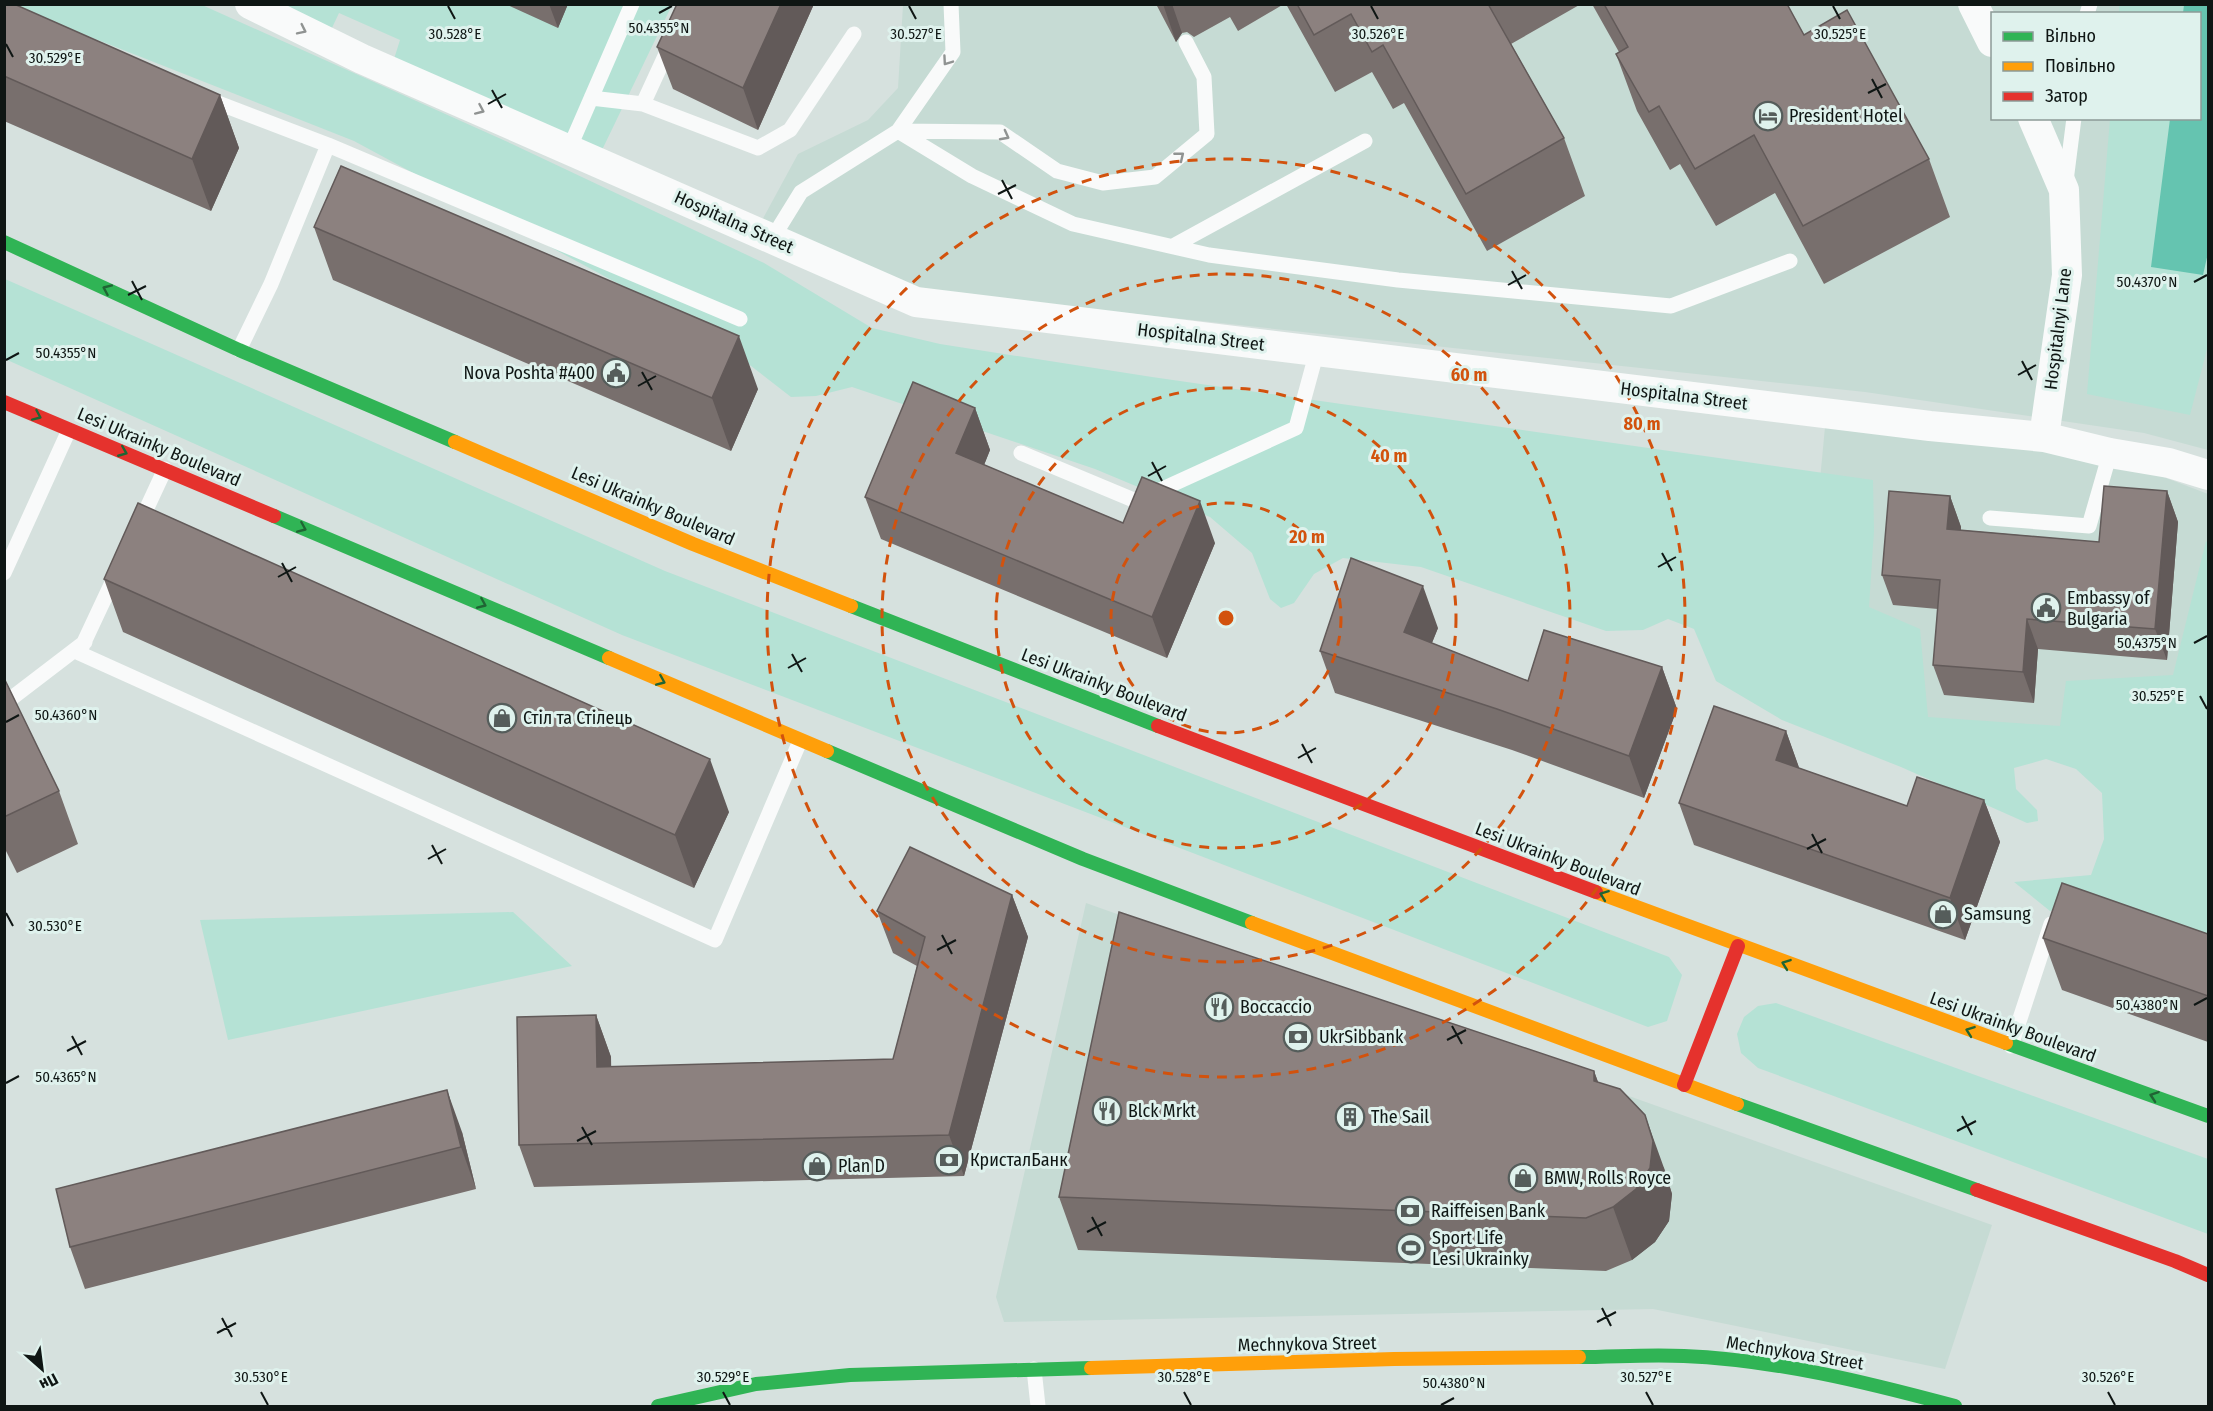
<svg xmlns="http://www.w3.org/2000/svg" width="2213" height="1411" font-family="'Fira Sans Condensed',sans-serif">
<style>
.built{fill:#c6dbd4;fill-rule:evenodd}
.green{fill:#b5e2d5}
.water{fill:#65c4b0}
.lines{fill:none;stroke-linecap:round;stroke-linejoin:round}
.lane{stroke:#f9fafa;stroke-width:15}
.street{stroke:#f9fafa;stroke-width:30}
.fast{stroke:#30b455;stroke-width:14}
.slow{stroke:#ff9f0a;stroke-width:14}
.jam{stroke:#e5322d;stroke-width:14}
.wall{fill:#786f6d}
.shaded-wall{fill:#625a59}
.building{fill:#8c817f;stroke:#625a59;stroke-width:1.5}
.oneway{stroke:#909392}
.oneway2{stroke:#206534}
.ticks{fill:none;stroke:#0f1614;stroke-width:2}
.ring{fill:none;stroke:#d2520d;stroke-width:3;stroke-dasharray:10 8}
.labels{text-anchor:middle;stroke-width:6;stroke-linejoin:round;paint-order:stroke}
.poi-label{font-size:18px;fill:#0f1614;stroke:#dff2ed;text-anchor:start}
.street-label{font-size:18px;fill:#0f1614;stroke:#dff2ed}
.ticks-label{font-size:15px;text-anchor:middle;fill:#0f1614;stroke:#dff2ed;stroke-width:6;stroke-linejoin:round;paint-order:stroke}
.centre{fill:#d2520d;stroke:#dff2ed;stroke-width:3}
.ring-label{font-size:18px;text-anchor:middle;font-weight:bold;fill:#d2520d;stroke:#dff2ed;stroke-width:6;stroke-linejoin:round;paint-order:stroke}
</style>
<rect width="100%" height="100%" fill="#d6e1de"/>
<path class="built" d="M903 5H2208V450L2144 433 1865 392 911 290 761 222 798 154 868 120 898 88ZM1992 14H2200V118H1992Z
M1825 427 2028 446 2145 470 2208 494V751L1942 722 1773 670 1818 501Z
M1086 903 1992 1225 1945 1369 1653 1309 1004 1322 996 1297Z"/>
<path class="green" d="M9 5H202L512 144 764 263 872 328 940 344 1152 377 1873 480 1874 531 1869 607 1920 629 1928 717 2060 726 2066 681 2173 675 2206 541 2208 544V952L2082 902 2050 911 2014 882 2091 875 2104 839 2102 793 2076 769 2046 759 2014 768 2016 789 2037 810 2038 821 2027 823 1901 767 1782 720 1716 681 1694 629 1668 619 1643 630 1606 631 1421 567 1343 558 1314 574 1294 603 1281 608 1270 599 1252 553 1210 517 1095 469 852 387 816 396 791 397 706 331 354 141Z
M277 5H672L602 150 394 59 400 40 339 13 331 30Z
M2119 5H2208V345L2190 415 2087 394 2110 119 2200 118V14L2119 13Z
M5 279 665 571 1669 957 1682 975 1667 1021 1648 1027 622 635 5 359Z
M513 912 572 966 228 1040 200 920Z
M1776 1003 2208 1159V1234L1758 1068 1741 1053 1737 1034 1744 1017 1758 1006Z"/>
<path class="water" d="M2184 5H2208V253L2203 275 2151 267 2170 119 2200 118V14L2183 13Z"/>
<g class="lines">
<path class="lane" d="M951 4 953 52 898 131 1000 132 1057 171 1103 183 1155 177 1207 134 1204 77 1186 42
M2087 14 2090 4
M205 98 328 145 740 319
M591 98 643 104 689 4
M643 104 758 148 790 130 854 34
M569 149 632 4
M2066 181 2074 118
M772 239 801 192 898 131 972 176 1073 224 1209 255 1398 280 1671 306 1790 261
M1173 246 1365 141
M239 350 271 284 328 145
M1021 453 1136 501 1296 428 1317 351
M1990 518 2089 526 2110 453
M139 525 165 469
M4 573 69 430
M116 574 79 653 715 940 800 741
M4 704 85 642
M2011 1046 2051 924
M1034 1369 1038 1406"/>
<path class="street" d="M250 4 362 59 916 302 1930 426 2044 437 2110 453 2169 463 2208 475
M1973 4 1992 42
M2033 118 2064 190 2067 275 2044 437"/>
<path class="fast" d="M4 242 239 350 455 442
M274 516 609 658
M851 606 1158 726
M827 751 1083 859 1252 923
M2006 1043 2208 1116
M1737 1104 1977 1190
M1579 1357C1614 1357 1649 1354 1684 1356 1777 1360 1866 1382 1955 1406
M658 1406 756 1384 850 1375 1091 1368"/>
<path class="slow" d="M455 442 693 544 851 606
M609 658 827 751
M1596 892 2006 1043
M1252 923 1737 1104
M1091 1368 1394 1359 1579 1357"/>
<path class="jam" d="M4 402 274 516
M1158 726 1596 892
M1684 1085 1738 946
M1977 1190 2175 1261 2208 1275"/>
</g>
<path class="wall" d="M4 4 220 95 239 148 211 211 4 121Z
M505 4H568L558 28Z
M814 4 758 130 673 89 657 47Z
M1156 4H1284L1238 31 1230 17 1194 37 1187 32 1182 33 1176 42Z
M1286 4H1581L1511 44 1564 138 1585 196 1487 251 1404 103 1393 109 1372 72 1335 92Z
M1592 4H1787L1804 35 1929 159 1950 217 1824 284 1775 193 1716 226 1680 164 1670 170 1637 111 1616 54 1619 52Z
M314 227 758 389 731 451 333 280Z
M975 408 990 450 984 465 1123 523 1215 543 1167 658 881 539 865 497Z
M2167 491 2178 522 2167 660 2038 649 2034 703 1944 695 1933 665 1938 609 1893 605 1882 575 1950 496 1961 527V530L2099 542Z
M104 579 729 812 694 888 123 632Z
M1438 628 1432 643 1528 681 1662 667 1677 709 1644 798 1512 750 1335 693 1320 651Z
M4 678 59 791 78 844 17 873 4 847Z
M1786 731 1799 768 1907 806 1984 800 2000 842 1965 940 1694 845 1679 803Z
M1012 895 1028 937 964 1176 534 1187 519 1145 596 1015 611 1057V1067L893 1059 917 966 893 953 877 911Z
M2208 934V1042L2062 990 2043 938Z
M1594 1071 1598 1082 1664 1168 1672 1194 1669 1221 1655 1242 1632 1260 1606 1271 1078 1250 1059 1197Z
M462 1132 476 1189 85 1289 70 1247Z"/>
<path class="shaded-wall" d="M549 4H568L558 28Z
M781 4H814L758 130 743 88Z
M1163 4H1172L1182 33 1176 42Z
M220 95 239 148 211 211 192 159Z
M739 336 758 389 731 451 712 398Z
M975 408 990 450 972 495 956 453Z
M2167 491 2178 522 2167 660 2155 629Z
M1950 496 1961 527 1958 560 1947 529Z
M1200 501 1215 543 1167 658 1152 617Z
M1423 586 1438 628 1419 674 1404 632Z
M2027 619 2038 649 2034 703 2023 672Z
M1662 667 1677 709 1644 798 1629 756Z
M1786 731 1801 773 1776 760Z
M710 759 729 812 694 888 675 835Z
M1984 800 2000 842 1965 940 1950 898Z
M1012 895 1028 937 964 1176 949 1135Z
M596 1015 611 1057 612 1109 597 1067Z
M1594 1071 1613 1123 1594 1081Z
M447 1090 462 1132 476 1189 461 1147Z
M1645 1115 1664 1168 1672 1194 1669 1221 1655 1242 1632 1260 1613 1207Z"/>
<path class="building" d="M4 4H14L220 95 192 159 4 76Z
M677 4H781L743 88 657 47Z
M1297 4H1488L1564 138 1466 194 1383 45 1372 52 1351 14 1314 35Z
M1604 4H1787L1804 35 1847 10 1929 159 1803 226 1754 135 1695 169 1659 106 1649 112 1616 54 1628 47Z
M341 166 739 336 712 398 314 227Z
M913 382 975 408 956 453 1123 523 1142 477 1200 501 1152 617 865 497Z
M2104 486 2167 491 2155 629 2027 619 2023 672 1933 665 1940 580 1882 575 1889 491 1950 496 1947 529 2099 542Z
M138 503 710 759 675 835 104 579Z
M1351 558 1423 586 1404 632 1528 681 1544 630 1662 667 1629 756 1497 709 1320 651Z
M4 678 59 791 4 817Z
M1714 706 1786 731 1776 760 1907 806 1917 777 1984 800 1950 898 1679 803Z
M910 847 1012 895 949 1135 519 1145 517 1017 596 1015 597 1067 893 1059 925 937 877 911Z
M2062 883 2208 934V996L2043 938Z
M1119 912 1594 1071V1081L1620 1089 1645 1115 1653 1141 1650 1168 1636 1189 1613 1207 1586 1218 1059 1197Z
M447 1090 461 1147 70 1247 56 1189Z"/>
<defs><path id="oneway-chevron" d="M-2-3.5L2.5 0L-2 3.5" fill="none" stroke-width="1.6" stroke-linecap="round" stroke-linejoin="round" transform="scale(1.5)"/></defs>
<g class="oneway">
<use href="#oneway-chevron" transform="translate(302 30) rotate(26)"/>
<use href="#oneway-chevron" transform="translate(947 61) rotate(125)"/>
<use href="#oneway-chevron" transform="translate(480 110) rotate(24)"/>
<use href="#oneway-chevron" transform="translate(1005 136) rotate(28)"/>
<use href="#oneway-chevron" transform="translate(1180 156) rotate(-39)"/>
</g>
<g class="oneway2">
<use href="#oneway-chevron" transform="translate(107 289) rotate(-156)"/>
<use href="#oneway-chevron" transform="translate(37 416) rotate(24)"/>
<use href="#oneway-chevron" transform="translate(123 452) rotate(22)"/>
<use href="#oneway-chevron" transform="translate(302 528) rotate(23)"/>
<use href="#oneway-chevron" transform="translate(482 604) rotate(23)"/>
<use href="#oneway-chevron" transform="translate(661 681) rotate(23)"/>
<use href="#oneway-chevron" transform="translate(1604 895) rotate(-159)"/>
<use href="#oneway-chevron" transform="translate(1786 964) rotate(-160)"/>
<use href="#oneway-chevron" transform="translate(1970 1031) rotate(-160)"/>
<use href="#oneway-chevron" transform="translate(2154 1096) rotate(-161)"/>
</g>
<path class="ticks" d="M448 6 455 19M909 6 916 19M1371 6 1378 19M1833 6 1840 19M659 13 672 6M6 44 13 57M1872 79 1882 98M492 90 502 108M1868 93 1886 84M488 104 506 94M1002 180 1012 199M998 194 1016 185M1512 271 1522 289M132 281 142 300M2194 282 2207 275M1508 285 1526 275M128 295 146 286M6 360 19 353M2022 361 2032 380M642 372 652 390M2018 375 2036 365M638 386 656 376M1152 462 1162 481M1148 476 1166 466M1662 553 1672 571M282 563 292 582M1658 567 1676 557M278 577 296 567M2194 643 2207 636M792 654 802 672M788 668 806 658M2200 696 2207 709M6 722 19 715M1302 744 1312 763M1298 758 1316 748M1812 834 1822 853M432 845 442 864M1807 849 1826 839M428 859 446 849M6 913 13 926M942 935 952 954M937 950 956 940M2194 1005 2207 998M1452 1026 1462 1044M72 1036 82 1055M1447 1040 1466 1030M67 1051 86 1041M6 1083 19 1076M1962 1116 1972 1135M582 1127 592 1145M1957 1131 1976 1121M577 1141 596 1131M1092 1217 1102 1236M1087 1232 1106 1222M1602 1308 1611 1326M222 1318 232 1337M1597 1322 1616 1312M217 1333 236 1323M261 1392 268 1405M723 1392 730 1405M1184 1392 1191 1405M1646 1392 1653 1405M2108 1392 2115 1405M1441 1405 1454 1398"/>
<g class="ring">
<circle cx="1226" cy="618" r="115"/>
<circle cx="1226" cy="618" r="230"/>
<circle cx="1226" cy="618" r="344"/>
<circle cx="1226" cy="618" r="459"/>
</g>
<defs>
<g id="hotel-ring" transform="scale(1.5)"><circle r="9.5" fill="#dff2ed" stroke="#555d5b" stroke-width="1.5"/><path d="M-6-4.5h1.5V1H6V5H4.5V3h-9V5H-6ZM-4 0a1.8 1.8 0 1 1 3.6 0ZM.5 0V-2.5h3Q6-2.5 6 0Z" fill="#555d5b"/></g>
<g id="civic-ring" transform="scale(1.5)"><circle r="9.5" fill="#dff2ed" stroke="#555d5b" stroke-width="1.5"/><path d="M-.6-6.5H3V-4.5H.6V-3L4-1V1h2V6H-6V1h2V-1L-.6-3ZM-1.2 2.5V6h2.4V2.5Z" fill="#555d5b"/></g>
<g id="shop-ring" transform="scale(1.5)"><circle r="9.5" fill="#dff2ed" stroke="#555d5b" stroke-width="1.5"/><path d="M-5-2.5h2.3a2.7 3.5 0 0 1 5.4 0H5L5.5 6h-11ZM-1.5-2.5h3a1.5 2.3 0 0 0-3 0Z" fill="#555d5b"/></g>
<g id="restaurant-ring" transform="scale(1.5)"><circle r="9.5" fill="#dff2ed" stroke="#555d5b" stroke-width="1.5"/><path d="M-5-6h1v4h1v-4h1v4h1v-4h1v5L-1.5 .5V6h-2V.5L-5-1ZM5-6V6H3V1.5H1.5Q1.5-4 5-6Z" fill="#555d5b"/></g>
<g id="bank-ring" transform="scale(1.5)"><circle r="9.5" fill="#dff2ed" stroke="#555d5b" stroke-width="1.5"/><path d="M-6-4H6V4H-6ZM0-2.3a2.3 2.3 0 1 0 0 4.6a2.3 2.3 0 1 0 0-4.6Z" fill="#555d5b"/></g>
<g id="building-ring" transform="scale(1.5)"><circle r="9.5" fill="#dff2ed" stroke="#555d5b" stroke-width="1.5"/><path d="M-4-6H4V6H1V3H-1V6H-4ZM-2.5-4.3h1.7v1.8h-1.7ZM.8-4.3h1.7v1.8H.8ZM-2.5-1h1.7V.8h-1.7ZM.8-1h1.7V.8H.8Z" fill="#555d5b"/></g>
<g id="stadium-ring" transform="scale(1.5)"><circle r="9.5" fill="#dff2ed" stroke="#555d5b" stroke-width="1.5"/><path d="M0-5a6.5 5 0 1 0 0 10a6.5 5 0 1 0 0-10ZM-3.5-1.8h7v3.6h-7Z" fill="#555d5b"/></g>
</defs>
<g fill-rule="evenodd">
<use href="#hotel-ring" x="1768" y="116"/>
<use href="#civic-ring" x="616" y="373"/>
<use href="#civic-ring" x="2046" y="608"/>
<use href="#shop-ring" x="502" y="718"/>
<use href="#shop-ring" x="1943" y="914"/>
<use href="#restaurant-ring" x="1219" y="1007"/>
<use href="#bank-ring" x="1298" y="1037"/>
<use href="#restaurant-ring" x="1107" y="1111"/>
<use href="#building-ring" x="1350" y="1117"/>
<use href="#bank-ring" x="949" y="1160"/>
<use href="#shop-ring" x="817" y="1166"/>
<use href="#shop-ring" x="1523" y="1178"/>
<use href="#bank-ring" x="1410" y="1211"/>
<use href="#stadium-ring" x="1411" y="1248"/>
</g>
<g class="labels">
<g class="poi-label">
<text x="1789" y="122">President Hotel</text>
<text x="595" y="379" text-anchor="end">Nova Poshta #400</text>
<text x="2067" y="604">Embassy of<tspan x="2067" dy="21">Bulgaria</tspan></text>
<text x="523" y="724">Стіл та Стілець</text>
<text x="1964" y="920">Samsung</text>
<text x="1240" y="1013">Boccaccio</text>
<text x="1319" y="1043">UkrSibbank</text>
<text x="1128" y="1117">Blck Mrkt</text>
<text x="1371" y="1123">The Sail</text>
<text x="970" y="1166">КристалБанк</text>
<text x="838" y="1172">Plan D</text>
<text x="1544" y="1184">BMW, Rolls Royce</text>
<text x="1431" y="1217">Raiffeisen Bank</text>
<text x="1432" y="1244">Sport Life<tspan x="1432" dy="21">Lesi Ukrainky</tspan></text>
</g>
<g class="street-label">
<text transform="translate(734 222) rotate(24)" y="6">Hospitalna Street</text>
<text transform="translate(2058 329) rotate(-83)" y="6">Hospitalnyi Lane</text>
<text transform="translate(1201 337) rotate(7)" y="6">Hospitalna Street</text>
<text transform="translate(1684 396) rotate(7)" y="6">Hospitalna Street</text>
<text transform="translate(159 447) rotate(23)" y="6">Lesi Ukrainky Boulevard</text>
<text transform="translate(653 506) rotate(23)" y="6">Lesi Ukrainky Boulevard</text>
<text transform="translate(1104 685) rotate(21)" y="6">Lesi Ukrainky Boulevard</text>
<text transform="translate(1558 859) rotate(21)" y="6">Lesi Ukrainky Boulevard</text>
<text transform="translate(2013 1027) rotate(20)" y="6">Lesi Ukrainky Boulevard</text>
<text transform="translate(1307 1344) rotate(-1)" y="6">Mechnykova Street</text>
<text transform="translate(1795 1353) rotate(9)" y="6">Mechnykova Street</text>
</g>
</g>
<g class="ticks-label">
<text x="659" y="33">50.4355°N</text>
<text x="455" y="39">30.528°E</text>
<text x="916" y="39">30.527°E</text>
<text x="1378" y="39">30.526°E</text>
<text x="1840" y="39">30.525°E</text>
<text x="55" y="63">30.529°E</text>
<text x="2147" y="287">50.4370°N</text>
<text x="66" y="358">50.4355°N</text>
<text x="2147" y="648">50.4375°N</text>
<text x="2158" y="701">30.525°E</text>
<text x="66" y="720">50.4360°N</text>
<text x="55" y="931">30.530°E</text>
<text x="2147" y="1010">50.4380°N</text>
<text x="66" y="1082">50.4365°N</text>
<text x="261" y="1382">30.530°E</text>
<text x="723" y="1382">30.529°E</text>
<text x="1184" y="1382">30.528°E</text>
<text x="1646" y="1382">30.527°E</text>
<text x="2108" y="1382">30.526°E</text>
<text x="1454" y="1388">50.4380°N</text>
</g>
<circle cx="1226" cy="618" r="9" class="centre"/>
<g class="ring-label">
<text x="1469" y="381">60 m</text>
<text x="1642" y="430">80 m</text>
<text x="1389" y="462">40 m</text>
<text x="1307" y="543">20 m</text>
</g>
<rect width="2213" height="1411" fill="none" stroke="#0f1614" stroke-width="12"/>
<rect x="1991" y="12" width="210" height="108" fill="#dff2ed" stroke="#8c9a96" stroke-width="1.5"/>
<rect x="2003" y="32" width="30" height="9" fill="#30b455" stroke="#8c9a96" stroke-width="1.5"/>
<text x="2045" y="42" font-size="18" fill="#0f1614">Вільно</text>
<rect x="2003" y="62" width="30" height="9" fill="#ff9f0a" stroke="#8c9a96" stroke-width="1.5"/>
<text x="2045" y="72" font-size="18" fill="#0f1614">Повільно</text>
<rect x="2003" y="92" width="30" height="9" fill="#e5322d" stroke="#8c9a96" stroke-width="1.5"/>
<text x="2045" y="102" font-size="18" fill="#0f1614">Затор</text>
<g transform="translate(42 1369) rotate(152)" stroke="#dff2ed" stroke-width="4.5" paint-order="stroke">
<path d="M0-4.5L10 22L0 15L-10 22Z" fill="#0f1614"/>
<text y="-9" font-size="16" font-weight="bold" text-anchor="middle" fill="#0f1614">Пн</text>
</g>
</svg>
